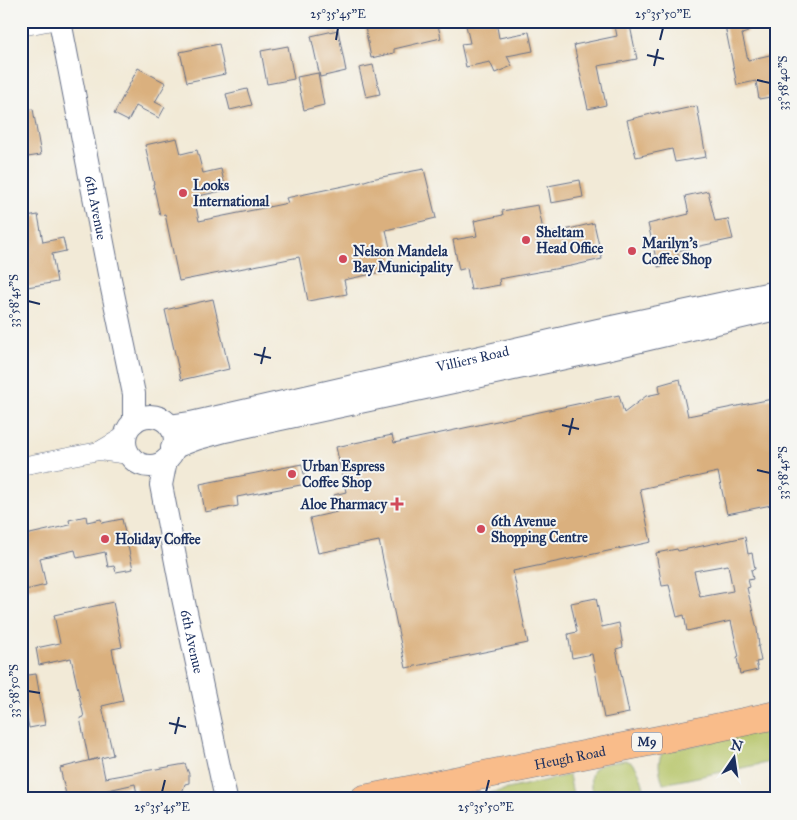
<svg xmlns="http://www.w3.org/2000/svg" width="797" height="820" font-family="'IM FELL Great Primer',serif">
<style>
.green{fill:#b4c365;stroke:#687962}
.building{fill:#dab07e;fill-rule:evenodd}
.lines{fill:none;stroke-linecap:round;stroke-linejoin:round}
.minor-casing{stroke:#667088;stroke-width:19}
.tertiary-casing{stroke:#667088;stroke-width:24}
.primary-casing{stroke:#667088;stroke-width:29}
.minor{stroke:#fff;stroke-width:18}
.tertiary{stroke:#fff;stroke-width:22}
.primary{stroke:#f9bc8a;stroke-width:28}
.ticks{fill:none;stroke:#1b2f5e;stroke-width:2}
.poi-dot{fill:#d1495b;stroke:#f6f6f2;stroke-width:2}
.labels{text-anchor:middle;stroke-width:4;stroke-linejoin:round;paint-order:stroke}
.shield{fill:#f6f6f2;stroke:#5d6b8a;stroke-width:1}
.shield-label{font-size:12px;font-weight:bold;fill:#1b2f5e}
.poi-label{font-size:14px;font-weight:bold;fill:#1b2f5e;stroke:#f6f6f2;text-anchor:start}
.street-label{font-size:14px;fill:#1b2f5e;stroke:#f6f6f2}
.neatline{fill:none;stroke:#1b2f5e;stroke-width:2}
.ticks-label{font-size:12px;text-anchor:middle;fill:#1b2f5e}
</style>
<rect width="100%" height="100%" fill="#f6f6f2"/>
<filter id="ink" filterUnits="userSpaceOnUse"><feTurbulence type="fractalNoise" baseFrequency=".02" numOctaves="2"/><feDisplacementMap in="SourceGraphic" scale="10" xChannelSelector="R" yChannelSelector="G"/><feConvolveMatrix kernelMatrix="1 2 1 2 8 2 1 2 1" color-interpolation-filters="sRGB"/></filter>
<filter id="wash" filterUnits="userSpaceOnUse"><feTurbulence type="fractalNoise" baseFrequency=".0096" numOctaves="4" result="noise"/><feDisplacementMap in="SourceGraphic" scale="20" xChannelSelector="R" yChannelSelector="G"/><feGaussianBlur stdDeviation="1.12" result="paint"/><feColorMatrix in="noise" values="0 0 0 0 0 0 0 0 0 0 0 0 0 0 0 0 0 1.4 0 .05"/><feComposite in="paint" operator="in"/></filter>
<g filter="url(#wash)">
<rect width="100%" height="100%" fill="#f2ead7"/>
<path class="green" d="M776 727V761L663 784C660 773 656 762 663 752Z
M625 760C639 763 641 779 645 791L610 799H593C586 763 594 766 625 760Z
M569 775 574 799H468L473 797Z"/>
<g id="blocks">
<path class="building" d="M394 21H437L441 38 394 49V53L371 58 365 27Z
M465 21H496L499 38 529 32 533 51 507 56 512 66 495 73 490 62 466 67 461 44 470 43Z
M614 21H629L637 59 598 66 606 105 588 109 574 45 617 36Z
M724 21H746L748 32 742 34 748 60 774 54 776 61V96L759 99 756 81 737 85Z
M338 30 346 71 320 77 311 36Z
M219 44 225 74 187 82 180 52Z
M288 46 294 79 267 84 261 51Z
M373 65 380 94 366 97 359 68Z
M138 68 166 83 155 102 165 107 159 118 136 106 128 121 114 114Z
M318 73 324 105 304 110 297 77Z
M247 89 252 105 230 110 226 94Z
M697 106 706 157 675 162 672 149 636 157 627 120 659 112V114Z
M33 109 41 155 21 158V111Z
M177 138 181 154 197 150 203 173 221 169 226 190 194 197 199 221 288 203 286 198 358 183 371 179 424 169 436 218 386 230 395 269 344 280 347 294 308 301 299 257 179 281 165 214 160 215 153 184H154L145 145Z
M580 180 583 197 551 203 548 186Z
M708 191 715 221 728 219 733 239 677 251 680 262 658 267 648 224 689 214 685 196Z
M538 205 544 235 594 223 602 259 571 266 499 279 500 285 471 290 467 268 459 270 453 240 477 236 474 221 503 215 502 211Z
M38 215 43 242 63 238 66 251 52 254 57 282 21 288V218Z
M213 299 229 369 181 380 165 310Z
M680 379 688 416 772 399 776 418V504L727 514 718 472 640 489 651 542 513 571 528 643 406 668 379 541 318 553 310 518 337 512 334 495 346 492 336 447 392 435 394 443 619 395 624 413 646 396 660 393 659 385Z
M302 464 306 484 237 497 238 506 205 512 200 484Z
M86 516 87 522 101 519 102 523 122 519 133 569 116 572 114 566 108 567 105 552 77 558 75 550 40 558 46 585 21 591V536L70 525 69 520Z
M745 537 748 554 752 553 755 569 751 570 753 579 748 580 750 587 747 588 757 629 759 646H758L761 661 756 662 758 670 740 674 737 658 739 657 731 621 687 631 684 615 677 617 669 585 662 586 656 553 677 549 678 551ZM728 565 733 591 700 597 694 571Z
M596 598 602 627 619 623 623 647 616 649 629 713 604 718 592 654 572 658 568 634 577 632 571 603Z
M113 602 122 647 112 649 123 701 102 706 113 755 101 758 105 778 185 764 189 774V783L185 784 183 790 176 799H138L135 784 95 793 97 799H67L60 768 99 758 89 761 80 718 84 717 71 658 39 665 36 648 60 643 54 615Z
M36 674 45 725 29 728 21 685V676Z"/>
</g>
</g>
<g filter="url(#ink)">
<use href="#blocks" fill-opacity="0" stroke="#667088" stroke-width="1"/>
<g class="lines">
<g class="minor-casing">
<path id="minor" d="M21 27 52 21
M99 451 129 455
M21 466 99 451 126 435"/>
</g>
<g class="tertiary-casing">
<g id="tertiary">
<path id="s1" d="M60 21 110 279 134 394V422"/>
<circle cx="150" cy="441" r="25"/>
<path id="s2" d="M170 426 191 423 598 330 776 292"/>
<path d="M172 448 196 439 225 431 602 350 776 309"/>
<path id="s3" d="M166 460 161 485 183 598 226 799"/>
</g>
</g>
<g class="primary-casing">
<g id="primary">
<path id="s4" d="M364 799 668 738 776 715"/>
</g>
</g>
<use href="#minor" class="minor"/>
<use href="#tertiary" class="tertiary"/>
<use href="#primary" class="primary"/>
</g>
</g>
<path class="ticks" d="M336 40 338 28M660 40 663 28M647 55 664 59M654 66 658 49M757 80 770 83M28 301 40 304M254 354 271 358M261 364 265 347M562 425 579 429M569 435 573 418M757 470 770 473M28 691 40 693M169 723 186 727M175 734 179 717M162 792 165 780M486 792 489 780"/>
<g class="poi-dot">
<circle cx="183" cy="193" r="5"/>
<circle cx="526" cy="240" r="5"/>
<circle cx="632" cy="251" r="5"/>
<circle cx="343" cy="259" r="5"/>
<circle cx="292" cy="474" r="5"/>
<path d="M394.5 496.5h5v5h5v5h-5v5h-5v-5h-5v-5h5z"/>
<circle cx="481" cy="529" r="5"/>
<circle cx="105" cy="539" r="5"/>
</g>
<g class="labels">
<rect class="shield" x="632" y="732.5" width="30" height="19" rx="4"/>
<g class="shield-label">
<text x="647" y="746">M9</text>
</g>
<g class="poi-label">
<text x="193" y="190">Looks<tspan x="193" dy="16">International</tspan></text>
<text x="536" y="237">Sheltam<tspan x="536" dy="16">Head Office</tspan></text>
<text x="642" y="248">Marilyn's<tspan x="642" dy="16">Coffee Shop</tspan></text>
<text x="353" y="256">Nelson Mandela<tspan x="353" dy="16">Bay Municipality</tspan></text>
<text x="302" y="471">Urban Espress<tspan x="302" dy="16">Coffee Shop</tspan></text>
<text x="387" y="509" text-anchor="end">Aloe Pharmacy</text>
<text x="491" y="526">6th Avenue<tspan x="491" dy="16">Shopping Centre</tspan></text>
<text x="115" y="544">Holiday Coffee</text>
</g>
<g class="street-label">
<text dy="5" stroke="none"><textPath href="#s1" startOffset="190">6th Avenue</textPath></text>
<text dy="5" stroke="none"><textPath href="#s2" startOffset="310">Villiers Road</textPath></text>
<text dy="5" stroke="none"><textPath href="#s3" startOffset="185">6th Avenue</textPath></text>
<text dy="5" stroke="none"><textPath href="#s4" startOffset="210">Heugh Road</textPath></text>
</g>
</g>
<rect width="797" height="820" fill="none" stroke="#f6f6f2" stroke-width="55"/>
<g transform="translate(734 758) rotate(13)" stroke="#f6f6f2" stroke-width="4" paint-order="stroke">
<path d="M0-4L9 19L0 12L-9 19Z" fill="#1b2f5e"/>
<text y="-8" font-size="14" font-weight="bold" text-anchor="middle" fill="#1b2f5e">N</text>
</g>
<rect x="28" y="28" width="742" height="764" class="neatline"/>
<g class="ticks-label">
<text x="338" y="18">25°35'45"E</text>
<text x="663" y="18">25°35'50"E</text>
<text transform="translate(783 83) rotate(-90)" y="4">33°58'40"S</text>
<text transform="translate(14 301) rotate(-90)" y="4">33°58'45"S</text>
<text transform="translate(783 473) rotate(-90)" y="4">33°58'45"S</text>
<text transform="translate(14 691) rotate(-90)" y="4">33°58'50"S</text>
<text x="162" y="811">25°35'45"E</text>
<text x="486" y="811">25°35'50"E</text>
</g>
</svg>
